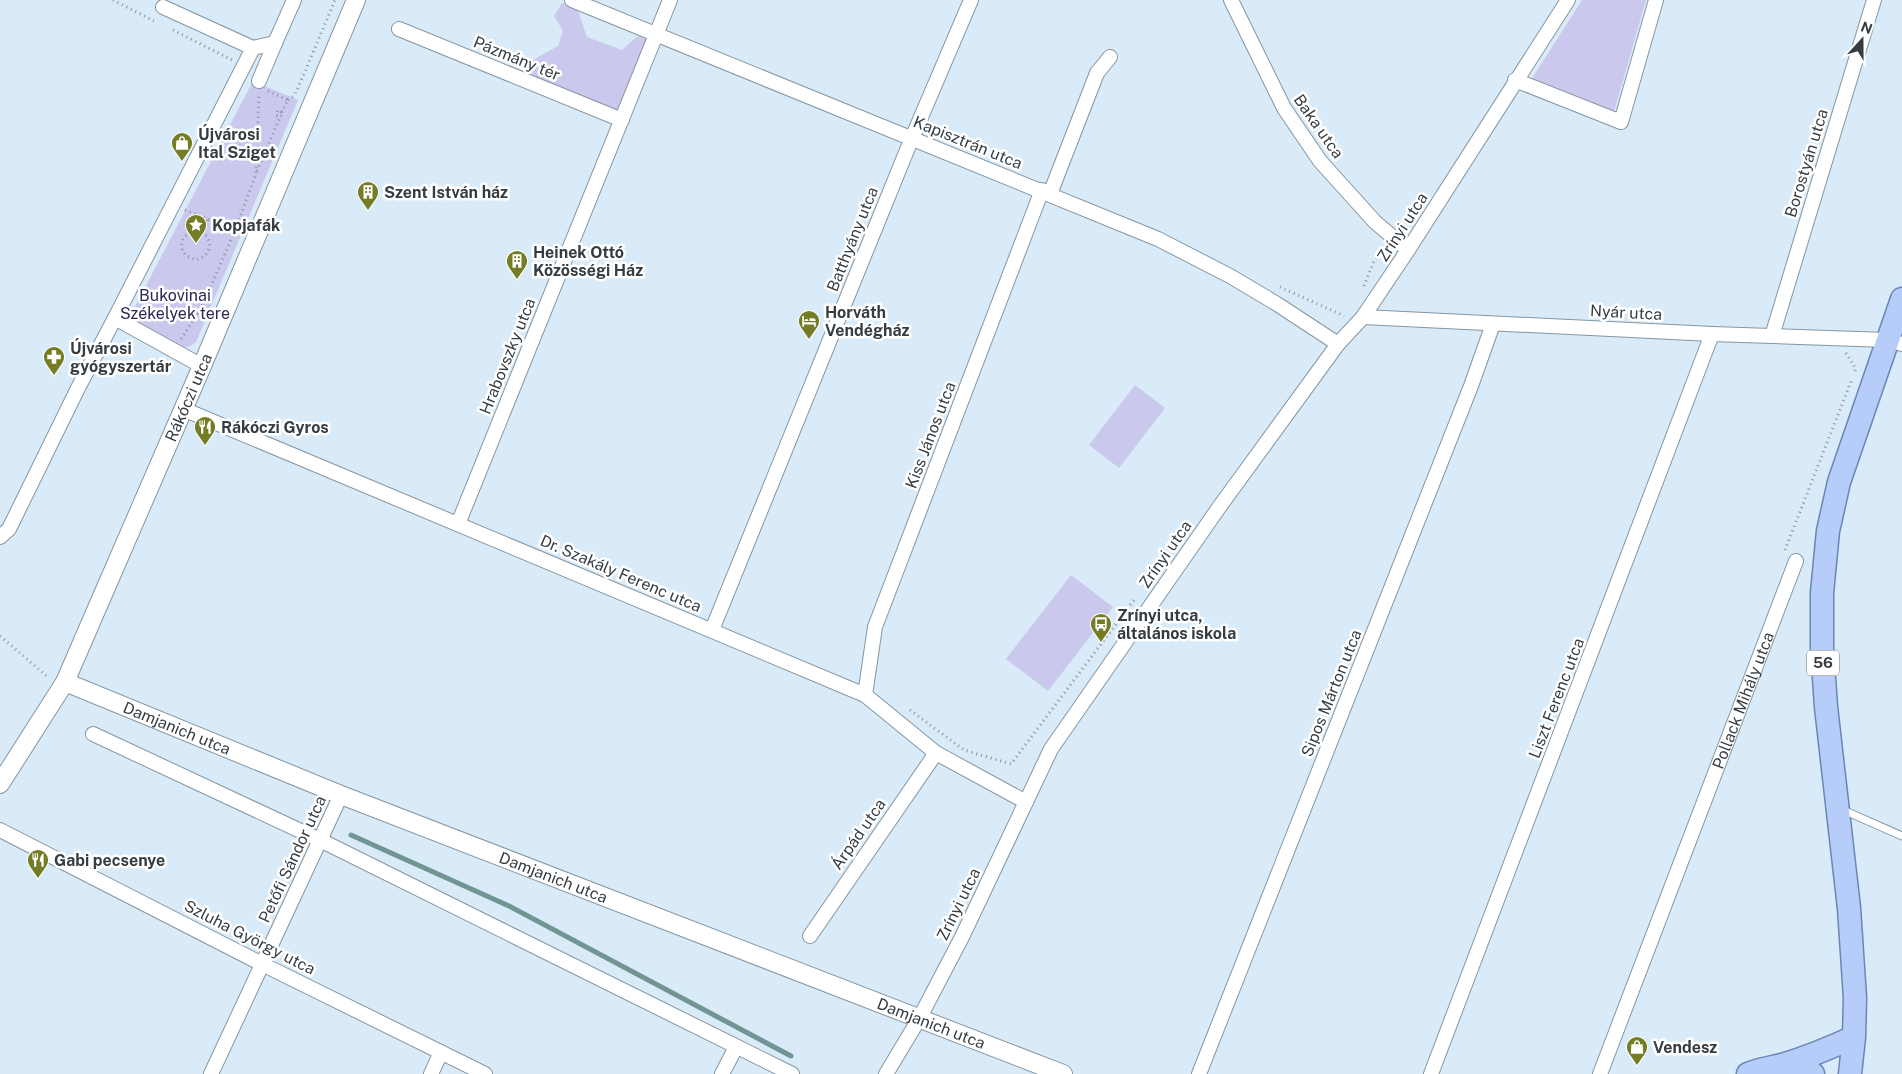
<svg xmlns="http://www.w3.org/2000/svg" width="1902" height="1074" font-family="'Public Sans',sans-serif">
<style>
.green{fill:#cac8ec}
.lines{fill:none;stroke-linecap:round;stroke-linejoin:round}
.stream{stroke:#719593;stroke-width:5}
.service-casing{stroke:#8596a2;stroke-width:9}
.minor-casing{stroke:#8596a2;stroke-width:16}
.tertiary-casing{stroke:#8596a2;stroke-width:20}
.primary-casing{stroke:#6a85b6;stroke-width:25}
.path{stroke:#86939c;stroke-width:3;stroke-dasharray:1 4;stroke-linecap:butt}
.service{stroke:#fff;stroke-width:7}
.minor{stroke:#fff;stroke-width:14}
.tertiary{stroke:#fff;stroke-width:18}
.primary{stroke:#b6cdf9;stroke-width:22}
.labels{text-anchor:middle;stroke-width:5;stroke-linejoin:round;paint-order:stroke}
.shield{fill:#fff;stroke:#72777b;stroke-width:1}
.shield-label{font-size:15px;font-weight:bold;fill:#363d42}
.street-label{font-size:16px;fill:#363d42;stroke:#fff}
.poi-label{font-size:16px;font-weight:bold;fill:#363d42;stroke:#fff;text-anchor:start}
.park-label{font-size:16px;fill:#2d2655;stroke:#fff}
</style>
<rect width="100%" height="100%" fill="#d9ebf8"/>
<path class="green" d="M1582 0H1646L1614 112 1531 80Z
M562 3 577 8 587 37 622 50 638 36 649 41 620 114 532 76 533 60 558 46 563 31 554 16Z
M253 81 298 100 196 342 189 347H183L129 318Z
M1135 385 1165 408 1119 468 1089 445Z
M1071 575 1113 607 1048 691 1006 659Z"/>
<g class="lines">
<path class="stream" d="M351 835 509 906 791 1056"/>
<g class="service-casing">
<path id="service" d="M1843 810 1902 836"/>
</g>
<g class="minor-casing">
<g id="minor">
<path d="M572 0 1158 239 1230 276 1277 304 1338 344"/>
<path d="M1231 0 1284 108 1320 161 1375 222 1408 250"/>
<path d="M163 7 253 48"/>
<path d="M399 29 622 120"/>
<path d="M1515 80 1621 122 1656 0"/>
<path d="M259 81 275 43"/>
<path d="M1050 194 1097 73 1110 57"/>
<path d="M1363 317 1712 334 1887 340 1902 344"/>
<path d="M115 318 253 48 275 43 294 0"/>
<path d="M1772 336 1874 0"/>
<path d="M183 409 865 695 936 753 1026 802"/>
<path d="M458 524 670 0"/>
<path d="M0 537 9 529 78 388 115 318 202 366"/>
<path d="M712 630 907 150 971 0"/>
<path d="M865 695 875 627 1042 190"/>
<path d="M93 734 320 840 792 1074"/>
<path d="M0 830 262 964 485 1074"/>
<path d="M810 936 936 753"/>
<path d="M211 1074 341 795"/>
<path d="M431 1074 441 1052"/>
<path d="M722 1074 736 1047"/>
<path d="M886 1074 919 1019 962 937 1051 749 1220 506 1338 344 1363 317 1408 250 1568 0"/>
<path d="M1199 1074 1471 386 1493 324"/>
<path d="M1431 1074 1712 334"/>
<path id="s1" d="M1600 1074 1796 561"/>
</g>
</g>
<g class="tertiary-casing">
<g id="tertiary">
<path id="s2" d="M65 682 341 795 1063 1074"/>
<path id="s3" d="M0 784 65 682 202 366 356 0"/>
</g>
</g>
<g class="primary-casing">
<path id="primary" d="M1780 1066 1794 1068 1813 1074
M1748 1074C1759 1069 1770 1068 1782 1065 1808 1057 1830 1048 1854 1037
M1850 1074 1854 1037 1855 998 1849 908 1826 707 1822 649V593L1828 531 1839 482 1902 299"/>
</g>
<path class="path" d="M113 0 154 21
M173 30 232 60
M268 91 288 100 282 112 283 115 279 117 276 115 278 110 282 112
M288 100 294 96 304 74 335 0
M257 171 280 117
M185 210 235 230 256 174 259 94
M202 232C215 241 210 257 196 260L187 256C185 254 183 252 182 249 179 236 192 229 202 232L208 219
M1364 286 1373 263 1384 247
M1280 287 1344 316
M181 339 202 307 235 230
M1846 353 1856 369 1855 371
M1785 550 1852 379
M0 636 49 678
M910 710 964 750 1011 764 1134 600"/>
<use href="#service" class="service"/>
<use href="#minor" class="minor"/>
<use href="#tertiary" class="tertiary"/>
<use href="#primary" class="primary"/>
</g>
<defs>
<g id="shop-pin" transform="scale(1.125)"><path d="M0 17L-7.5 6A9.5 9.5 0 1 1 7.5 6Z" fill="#747c26" stroke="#fff"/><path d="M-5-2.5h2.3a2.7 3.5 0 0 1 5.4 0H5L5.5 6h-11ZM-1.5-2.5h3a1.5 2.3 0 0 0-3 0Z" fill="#fff"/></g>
<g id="building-pin" transform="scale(1.125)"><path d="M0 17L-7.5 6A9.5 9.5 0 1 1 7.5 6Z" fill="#747c26" stroke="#fff"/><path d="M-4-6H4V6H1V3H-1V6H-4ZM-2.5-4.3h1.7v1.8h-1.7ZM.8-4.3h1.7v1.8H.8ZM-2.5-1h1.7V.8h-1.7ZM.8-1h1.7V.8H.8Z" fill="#fff"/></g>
<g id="sight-pin" transform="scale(1.125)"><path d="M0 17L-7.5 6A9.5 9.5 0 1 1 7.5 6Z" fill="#747c26" stroke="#fff"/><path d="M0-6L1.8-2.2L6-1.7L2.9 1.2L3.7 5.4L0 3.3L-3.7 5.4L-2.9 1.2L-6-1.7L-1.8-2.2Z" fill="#fff"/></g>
<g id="hotel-pin" transform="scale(1.125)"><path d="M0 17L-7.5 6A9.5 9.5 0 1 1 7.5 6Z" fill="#747c26" stroke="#fff"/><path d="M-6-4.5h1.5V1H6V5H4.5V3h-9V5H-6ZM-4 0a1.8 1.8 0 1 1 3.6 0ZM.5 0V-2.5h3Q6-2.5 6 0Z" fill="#fff"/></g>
<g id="pharmacy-pin" transform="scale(1.125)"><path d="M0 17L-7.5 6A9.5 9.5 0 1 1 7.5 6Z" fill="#747c26" stroke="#fff"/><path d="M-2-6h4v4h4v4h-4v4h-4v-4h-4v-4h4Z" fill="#fff"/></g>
<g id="restaurant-pin" transform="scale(1.125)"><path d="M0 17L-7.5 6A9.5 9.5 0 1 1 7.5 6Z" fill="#747c26" stroke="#fff"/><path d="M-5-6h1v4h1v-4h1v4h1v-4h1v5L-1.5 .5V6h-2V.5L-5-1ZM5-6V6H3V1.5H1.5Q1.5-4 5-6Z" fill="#fff"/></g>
<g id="bus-pin" transform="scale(1.125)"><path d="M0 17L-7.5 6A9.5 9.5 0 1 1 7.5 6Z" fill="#747c26" stroke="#fff"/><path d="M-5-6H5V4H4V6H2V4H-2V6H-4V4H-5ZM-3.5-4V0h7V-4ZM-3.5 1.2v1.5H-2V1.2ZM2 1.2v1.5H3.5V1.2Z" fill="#fff"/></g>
</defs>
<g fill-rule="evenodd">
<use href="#shop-pin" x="182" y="143"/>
<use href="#building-pin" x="368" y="192"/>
<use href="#sight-pin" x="196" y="225"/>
<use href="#building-pin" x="517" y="261"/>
<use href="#hotel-pin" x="809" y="321"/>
<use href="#pharmacy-pin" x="54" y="357"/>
<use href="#restaurant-pin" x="205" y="427"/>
<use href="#bus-pin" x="1101" y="624"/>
<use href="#restaurant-pin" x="38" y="860"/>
<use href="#shop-pin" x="1637" y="1047"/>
</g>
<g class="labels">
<rect class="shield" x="1807" y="650.5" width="32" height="25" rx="4"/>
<g class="shield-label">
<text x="1823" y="668">56</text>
</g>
<g class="street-label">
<text transform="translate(517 58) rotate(22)" y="6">Pázmány tér</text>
<text transform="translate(1319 126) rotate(55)" y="6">Baka utca</text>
<text transform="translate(968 142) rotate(22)" y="6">Kapisztrán utca</text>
<text transform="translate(1806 163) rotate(-73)" y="6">Borostyán utca</text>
<text transform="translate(1402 227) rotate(-57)" y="6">Zrínyi utca</text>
<text transform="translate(852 239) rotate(-68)" y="6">Batthyány utca</text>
<text transform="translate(1626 312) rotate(3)" y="6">Nyár utca</text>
<text transform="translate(507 356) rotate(-68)" y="6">Hrabovszky utca</text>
<text dy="6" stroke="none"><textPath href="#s3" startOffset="431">Rákóczi utca</textPath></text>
<text transform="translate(930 435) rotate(-69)" y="6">Kiss János utca</text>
<text transform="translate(1165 554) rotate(-55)" y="6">Zrínyi utca</text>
<text transform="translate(621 573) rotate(23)" y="6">Dr. Szakály Ferenc utca</text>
<text transform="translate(1331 693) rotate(-68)" y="6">Sipos Márton utca</text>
<text transform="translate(1556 698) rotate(-69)" y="6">Liszt Ferenc utca</text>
<text dy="6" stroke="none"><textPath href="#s1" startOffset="400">Pollack Mihály utca</textPath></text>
<text dy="6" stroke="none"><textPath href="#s2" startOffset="121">Damjanich utca</textPath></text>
<text transform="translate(858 834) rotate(-55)" y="6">Árpád utca</text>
<text transform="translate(292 859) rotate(-65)" y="6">Petőfi Sándor utca</text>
<text dy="6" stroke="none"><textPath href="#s2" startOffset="526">Damjanich utca</textPath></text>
<text transform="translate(958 904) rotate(-64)" y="6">Zrínyi utca</text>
<text transform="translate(250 937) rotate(27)" y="6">Szluha György utca</text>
<text dy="6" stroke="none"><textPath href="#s2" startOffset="931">Damjanich utca</textPath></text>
</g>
<g class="poi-label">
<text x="198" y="140">Újvárosi<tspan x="198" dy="18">Ital Sziget</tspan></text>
<text x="384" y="198">Szent István ház</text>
<text x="212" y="231">Kopjafák</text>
<text x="533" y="258">Heinek Ottó<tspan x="533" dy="18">Közösségi Ház</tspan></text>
<text x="825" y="318">Horváth<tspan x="825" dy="18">Vendégház</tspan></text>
<text x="70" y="354">Újvárosi<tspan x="70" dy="18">gyógyszertár</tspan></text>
<text x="221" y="433">Rákóczi Gyros</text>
<text x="1117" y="621">Zrínyi utca,<tspan x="1117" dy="18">általános iskola</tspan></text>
<text x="54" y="866">Gabi pecsenye</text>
<text x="1653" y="1053">Vendesz</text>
</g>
<g class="park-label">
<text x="175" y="301">Bukovinai<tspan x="175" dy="18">Székelyek tere</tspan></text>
</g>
</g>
<g transform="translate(1862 40) rotate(21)" stroke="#ffffff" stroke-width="4" paint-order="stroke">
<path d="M0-4L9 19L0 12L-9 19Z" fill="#363d42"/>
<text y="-8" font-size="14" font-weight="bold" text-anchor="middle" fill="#363d42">N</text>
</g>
</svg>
